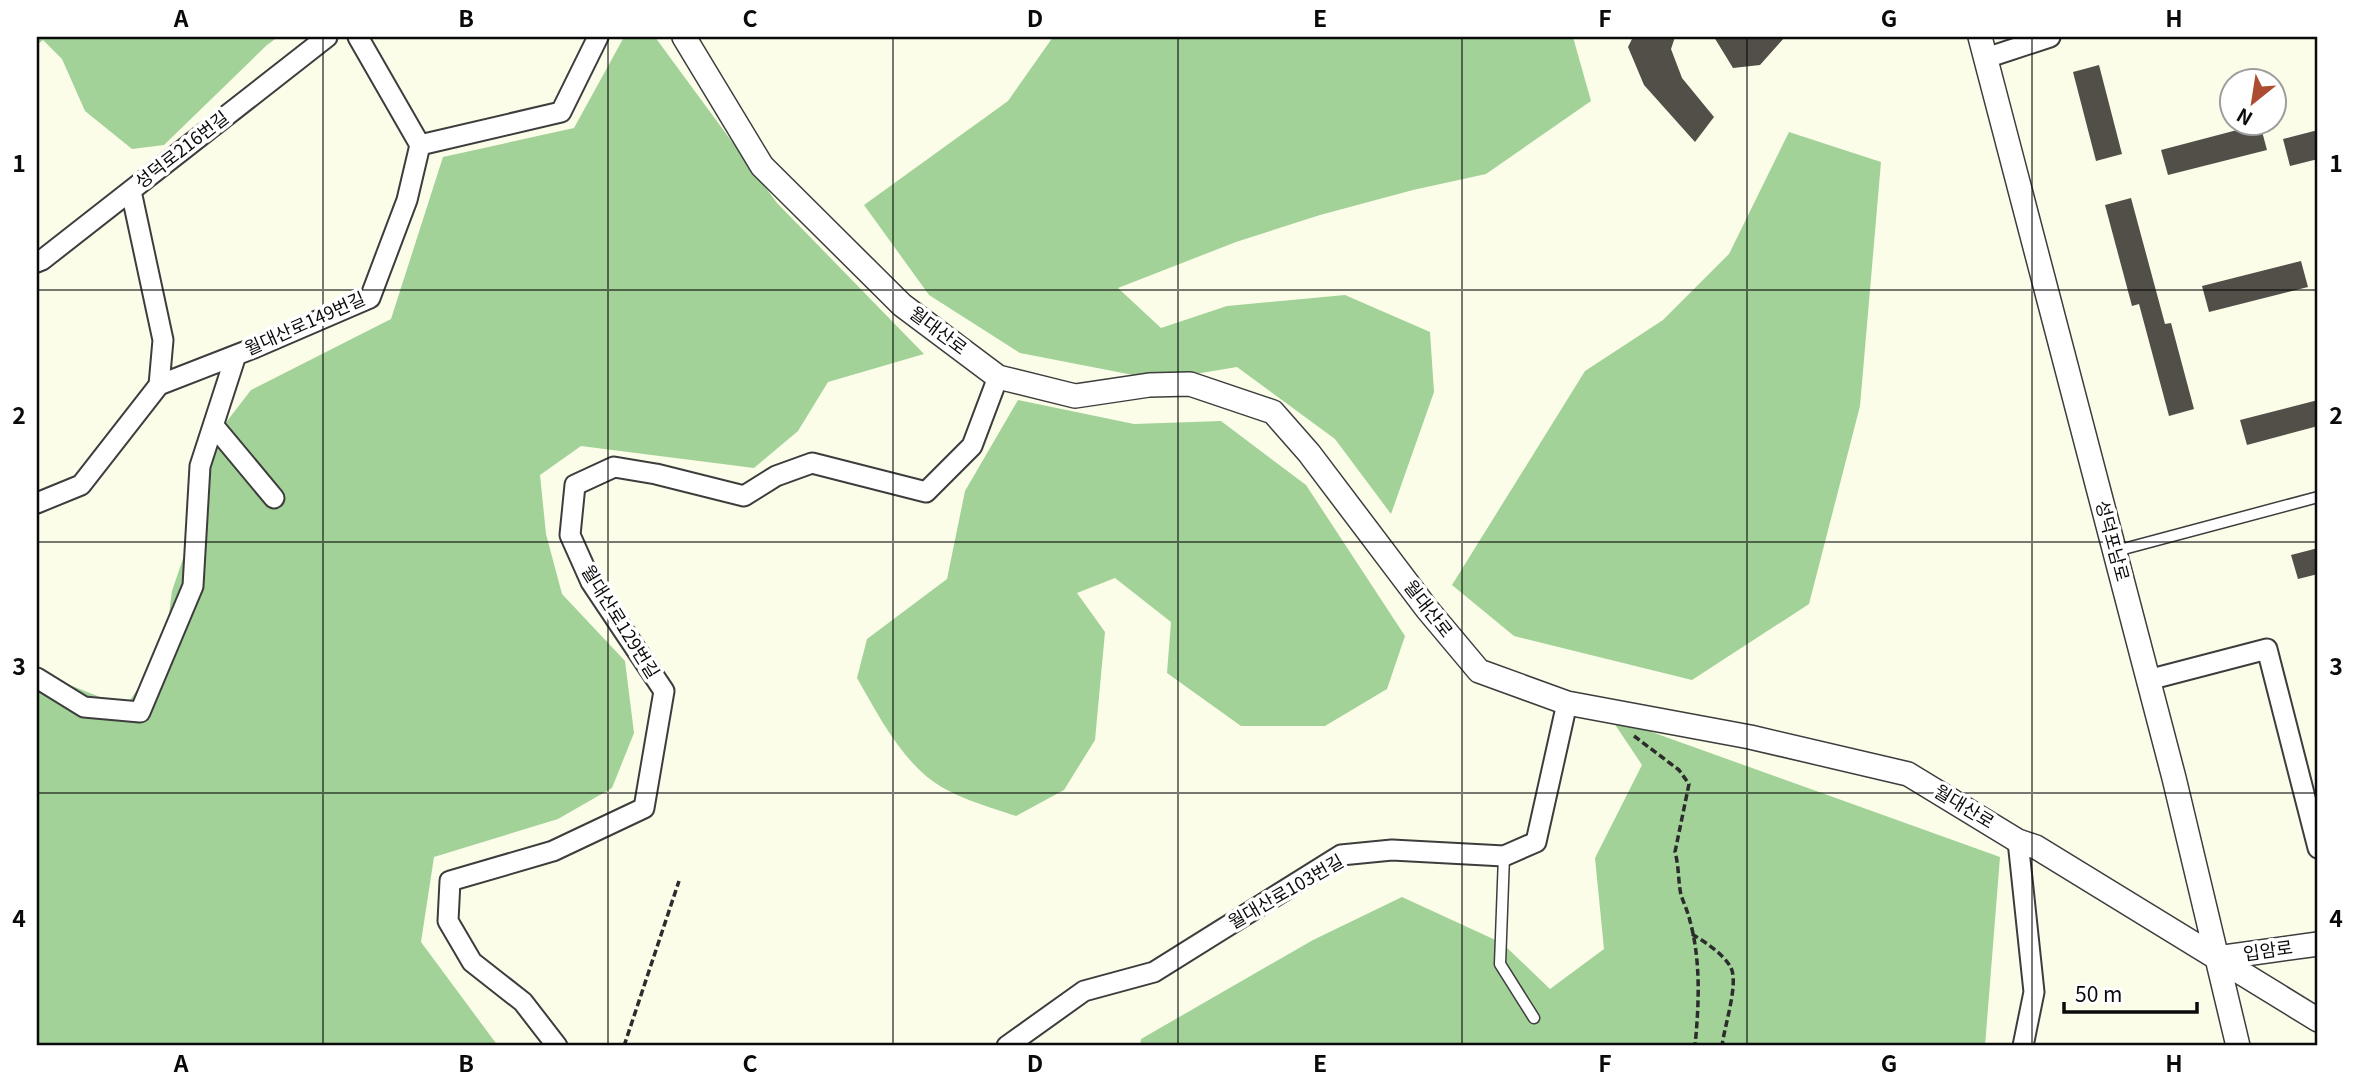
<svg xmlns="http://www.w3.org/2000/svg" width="2355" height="1083" font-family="Georgia,'Noto Sans KR',serif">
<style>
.forest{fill:#a2d298}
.building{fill:#524e48}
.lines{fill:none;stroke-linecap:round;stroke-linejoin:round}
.service-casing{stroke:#3d3d3d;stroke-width:13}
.minor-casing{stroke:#3d3d3d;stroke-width:23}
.tertiary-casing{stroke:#3d3d3d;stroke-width:26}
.path{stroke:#2c2c2c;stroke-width:3.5;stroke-dasharray:7 3.5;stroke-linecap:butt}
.service{stroke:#fff;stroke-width:10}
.minor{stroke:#fff;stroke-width:19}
.tertiary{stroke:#fff;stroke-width:23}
.grid{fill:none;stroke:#0a0a0a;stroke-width:2;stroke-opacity:0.55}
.labels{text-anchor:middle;stroke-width:7;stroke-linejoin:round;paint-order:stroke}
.street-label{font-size:18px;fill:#0a0a0a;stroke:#fff}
.neatline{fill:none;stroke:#0a0a0a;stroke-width:2.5}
.grid-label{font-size:23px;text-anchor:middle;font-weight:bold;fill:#0a0a0a}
</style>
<rect width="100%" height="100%" fill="#fbfde9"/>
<path class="forest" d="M37 37H278L267 45 164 145 132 149 85 111 62 59 43 40 37 45Z
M624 37H655L777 203 924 354 828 382 798 431 754 468 581 446 540 475 546 534 562 594 625 661 634 733 612 788 558 819 434 857 421 942 498 1046H37V672L125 707 164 652 172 591 190 538V469L251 390 391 319 443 157 574 128Z
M1053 37H1573L1591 101 1486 174 1413 190 1320 215 1236 242 1118 288 1161 328 1227 306 1345 295 1430 332 1434 392 1391 514 1335 439 1237 367 1159 380 1020 353 929 295 864 205 1008 101Z
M1789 132 1881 162 1860 406 1809 604 1692 680 1514 636 1452 585 1585 371 1663 320 1729 254Z
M1018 400 1134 424 1221 421 1306 485 1405 636 1387 689 1325 726H1241L1167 673 1171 622 1115 578 1077 593 1105 632 1095 740 1064 790 1016 816C987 806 951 797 926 776 896 750 877 713 857 678L867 639 947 579 965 491Z
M1610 717 2000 857 1985 1046H1140L1141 1039 1313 940 1402 897 1502 943 1550 989 1604 949 1595 858 1642 765Z"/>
<path class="building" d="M1633 37H1675L1671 49 1682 78 1714 117 1695 142 1644 85 1628 47Z
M1714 37H1785L1760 65 1733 68Z
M2099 65 2122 154 2096 161 2073 72Z
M2260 124 2267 150 2168 175 2161 150Z
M2318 130V159L2290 166 2283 139Z
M2131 198 2165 324 2171 323 2194 409 2169 416 2139 304 2132 306 2105 205Z
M2301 261 2308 287 2209 312 2202 286Z
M2318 400V426L2247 445 2240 420Z
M2318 548V574L2298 579 2291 555Z"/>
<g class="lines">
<g class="service-casing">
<path id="service" d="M2116 551 2318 497
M1504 856 1500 964 1534 1018"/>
</g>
<g class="minor-casing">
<path id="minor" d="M358 37 420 145
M1986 58 2050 37
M131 191 163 340 159 385
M37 262 42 260 327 37
M214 426 274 498
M37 503 81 485 159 385 254 348 370 298 407 200 420 145 561 112 598 37
M37 678 84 707 140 712 193 586 200 466 236 355
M2148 680 2267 649 2318 848
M2018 841 2034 992 2023 1046
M557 1046 523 1002 472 962 448 921 450 881 553 851 644 808 664 691 591 582 570 535 575 485 614 467 656 474 744 496 776 476 812 463 926 492 972 446 998 377
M1007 1046 1084 991 1154 972 1341 855 1392 850 1504 856 1536 842 1567 703"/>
</g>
<g class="tertiary-casing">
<path id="tertiary" d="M684 37 762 166 902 305 998 377 1075 396 1149 385 1190 384 1273 412 1309 453 1427 609 1479 671 1567 703 1750 737 1908 774 2018 841 2036 847 2318 1020
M1980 37 2174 778 2238 1046
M2217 958 2318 944"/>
</g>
<path class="path" d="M1634 736 1679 770 1689 784 1675 852C1679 866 1678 881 1681 895 1684 904 1688 912 1690 921 1701 961 1699 1005 1695 1046
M1692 934C1705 942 1722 953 1730 966 1740 981 1724 1027 1722 1046
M624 1046 679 881"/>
<use href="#service" class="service"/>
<use href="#minor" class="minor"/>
<use href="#tertiary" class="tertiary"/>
</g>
<path class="grid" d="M323 37V1046M608 37V1046M893 37V1046M1178 37V1046M1462 37V1046M1747 37V1046M2032 37V1046M37 290H2318M37 542H2318M37 793H2318"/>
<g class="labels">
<g class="street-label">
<text transform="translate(182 150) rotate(-38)" y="6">성덕로216번길</text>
<text transform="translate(305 324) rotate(-24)" y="6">월대산로149번길</text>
<text transform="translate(938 331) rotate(37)" y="6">월대산로</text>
<text transform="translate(2112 541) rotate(75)" y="6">성덕포남로</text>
<text transform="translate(1428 609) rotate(52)" y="6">월대산로</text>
<text transform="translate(620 622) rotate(58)" y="6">월대산로129번길</text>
<text transform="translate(1964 807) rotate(31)" y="6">월대산로</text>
<text transform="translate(1286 892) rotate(-30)" y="6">월대산로103번길</text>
<text transform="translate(2268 951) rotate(-8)" y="6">입암로</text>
</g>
</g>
<rect width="2355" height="1083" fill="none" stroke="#ffffff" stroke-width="77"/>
<g transform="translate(2253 102) rotate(210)"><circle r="33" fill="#ffffff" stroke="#9d9d9d" stroke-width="2"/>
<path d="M0-5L12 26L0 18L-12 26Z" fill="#ac4d31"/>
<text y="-10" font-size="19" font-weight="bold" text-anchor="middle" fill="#0a0a0a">N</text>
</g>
<path d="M2064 1002v10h133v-10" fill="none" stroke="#0a0a0a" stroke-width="3.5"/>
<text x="2075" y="1002" font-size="21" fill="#0a0a0a" stroke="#ffffff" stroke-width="5" paint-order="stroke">50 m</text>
<rect x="38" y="38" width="2278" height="1006" class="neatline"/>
<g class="grid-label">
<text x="181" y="27">A</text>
<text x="466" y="27">B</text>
<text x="750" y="27">C</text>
<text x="1035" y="27">D</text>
<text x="1320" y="27">E</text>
<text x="1605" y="27">F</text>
<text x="1889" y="27">G</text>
<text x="2174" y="27">H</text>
<text x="19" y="172">1</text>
<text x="2336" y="172">1</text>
<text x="19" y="424">2</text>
<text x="2336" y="424">2</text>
<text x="19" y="675">3</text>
<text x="2336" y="675">3</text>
<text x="19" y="927">4</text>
<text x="2336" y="927">4</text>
<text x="181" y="1072">A</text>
<text x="466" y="1072">B</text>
<text x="750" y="1072">C</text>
<text x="1035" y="1072">D</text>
<text x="1320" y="1072">E</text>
<text x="1605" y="1072">F</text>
<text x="1889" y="1072">G</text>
<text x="2174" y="1072">H</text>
</g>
</svg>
